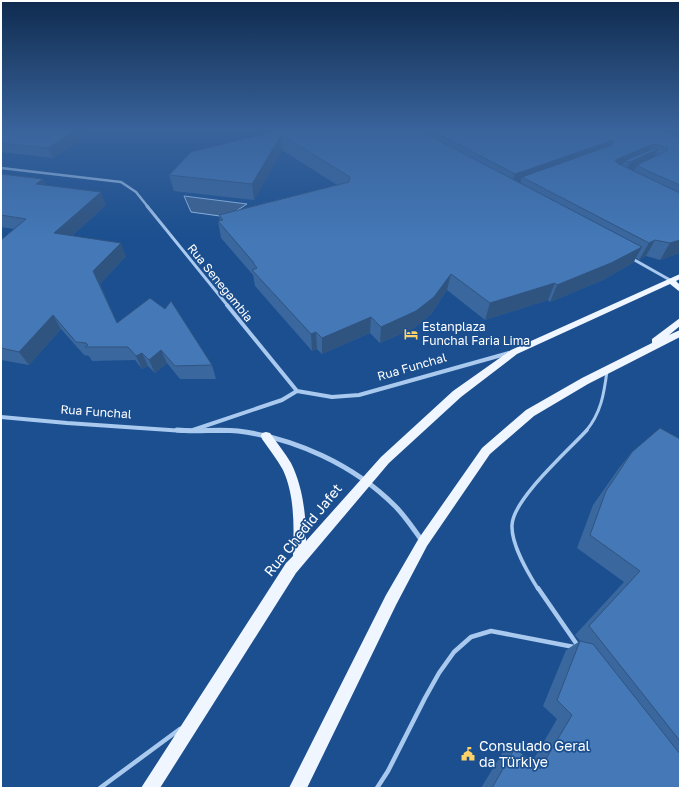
<svg xmlns="http://www.w3.org/2000/svg" width="681" height="789" font-family="'Golos Text',sans-serif">
<style>
.water{fill:#3c6290;stroke:#9cc4f0}
.lines{fill:none;stroke-linecap:round;stroke-linejoin:round}
.service-far2{stroke:#a9c9ee;stroke-width:3}
.service-far1{stroke:#a9c9ee;stroke-width:3.5}
.service{stroke:#a9c9ee;stroke-width:4.5}
.minor-far3{stroke:#a9c9ee;stroke-width:2.5}
.minor-far2{stroke:#a9c9ee;stroke-width:3}
.minor-far1{stroke:#a9c9ee;stroke-width:4}
.minor{stroke:#a9c9ee;stroke-width:5}
.primary{fill:#f0f6ff;fill-rule:evenodd}
.wall{fill:#3a679d}
.shaded-wall{fill:#305480}
.building{fill:#4478b7;stroke:#305480}
.labels{text-anchor:middle;stroke-width:3.5;stroke-linejoin:round;paint-order:stroke}
.street-label{font-size:12px;fill:#fff;stroke:#1b4f8f}
.poi-label{font-size:12px;fill:#fff;stroke:#1b4f8f;text-anchor:start}
.near-street-label{font-size:14px;fill:#fff;stroke:#1b4f8f}
.near-poi-label{font-size:14px;fill:#fff;stroke:#1b4f8f;text-anchor:start}
</style>
<rect width="100%" height="100%" fill="#1b4f8f"/>
<path class="water" d="M184 196 247 204 227 217 191 212Z"/>
<g class="lines">
<path class="service-far2" d="M586 431C601 413 604 394 607 371"/>
<path class="service-far1" d="M538 589C528 573 511 545 512 525 513 499 569 450 587 430"/>
<path class="service" d="M538 588 578 646
M100 788 180 729
M377 788 388 771 425 698 439 673 454 652 471 637 491 631 574 647"/>
<path class="minor-far3" d="M1 168 121 182 136 192 148 207"/>
<path class="minor-far2" d="M147 206 228 306
M631 258 670 280"/>
<path class="minor-far1" d="M227 305 297 391
M1 417 67 423 184 431H236
M193 430 282 400 297 391 332 397 359 395 509 353"/>
<path class="minor" d="M177 430C197 432 218 429 238 431 295 438 354 465 395 506 406 517 414 530 423 542"/>
<path class="primary" d="M680 274V279L676 281 680 285V292L670 284 517 354 461 397 389 463 296 573 160 788H141L286 563 293 556C294 528 295 496 283 470 277 459 269 449 262 439L261 436 262 433 266 432 270 433C277 443 285 453 291 463 303 487 306 515 306 541L381 457 453 391 511 350Z
M680 318V326L669 335 680 330V337L588 384 534 416 490 454 427 546 396 605 307 788H289L386 595 419 538 482 448 526 410 582 378 652 343V339Z"/>
</g>
<path class="wall" d="M1 129H96L53 158 1 152Z
M283 129H655L680 138V253L660 260 646 256 639 260 636 258 633 263 603 280 550 302 548 300 485 320 447 290 431 314 414 328 380 343 370 333 322 354 317 349 312 351 255 286 253 275 221 238 218 221H220L219 215 337 185 282 150 254 200 174 191 169 175Z
M1 174 46 185 106 205 72 236 126 256 100 284 117 323 212 365 216 379H180L167 363 155 373 148 366 142 369 135 360 92 361 89 356 84 355 61 329 29 365 1 360V240L14 229 1 227Z
M680 439V788H481L504 750 515 748 532 762 557 719 543 706 566 650 580 641 575 635 624 582 577 548 593 505 619 468 632 452Z"/>
<path class="shaded-wall" d="M78 129H96L53 158 48 148Z
M418 129H425L424 135Z
M281 135 282 150 254 200 252 184Z
M613 140 606 155 522 177 519 186 511 189 515 174Z
M653 144 648 154 658 149 651 165H637L633 173 623 178 630 162 624 161 620 170 615 160Z
M43 179 49 191 36 184Z
M101 192 106 205 61 246 54 233Z
M655 240 646 256 639 260 649 243Z
M680 240V253L660 260 670 243Z
M121 243 126 256 100 284 123 337 93 271Z
M642 247 633 263 603 280 550 302 557 285Z
M451 274 447 290 431 314 414 328 380 343 381 327Z
M555 283 548 300 485 320 490 303Z
M53 315 61 329 29 365 19 352Z
M371 317 370 333 322 354V338Z
M316 332 317 349 312 351 311 334Z
M161 350 167 363 155 373 149 360Z
M142 353 148 366 142 369 136 356Z"/>
<path class="building" d="M1 129H78L48 148 1 143Z
M283 129H417L642 247 611 263 557 285 555 283 490 303 451 274 434 297 416 311 381 327 371 317 322 338 316 332 311 334 252 270 257 268 253 263H254L218 221 223 220 219 215 349 182 350 177 281 135 252 184 169 175 191 152Z
M429 129H655L680 138V185L650 172 637 165 667 151 668 149 667 147 653 144 615 160 617 163 680 193V240L670 243 655 240 649 243 522 177 612 145 614 142 613 140 515 174Z
M655 148 658 149 630 162 624 161Z
M1 174 43 179 36 184 101 192 54 233 121 243 93 271 117 323 150 298 165 309 171 301 212 365 175 366 161 350 149 360 142 353 136 356 128 347H85L88 345 86 343 76 342 53 315 19 352 1 348V240L26 219 1 215Z
M660 428 680 439V741L589 626 640 571 590 535 606 491 632 452Z
M580 641 593 644 680 754V788H492L515 748 540 769 572 715 557 700Z"/>
<linearGradient id="sky" x2="0" y2="1"><stop stop-color="#0f2b4f"/><stop offset="0.54" stop-color="#39639b"/><stop offset="1" stop-color="#39639b" stop-opacity="0"/></linearGradient>
<rect width="681" height="239" fill="url(#sky)"/>
<defs>
<g id="hotel-bare" transform="scale(1.08)"><path d="M-6-4.5h1.5V1H6V5H4.5V3h-9V5H-6ZM-4 0a1.8 1.8 0 1 1 3.6 0ZM.5 0V-2.5h3Q6-2.5 6 0Z" fill="#ffd166" stroke="#1b4f8f" stroke-width="2.5" paint-order="stroke"/></g>
<g id="civic-bare" transform="scale(1.08)"><path d="M-.6-6.5H3V-4.5H.6V-3L4-1V1h2V6H-6V1h2V-1L-.6-3ZM-1.2 2.5V6h2.4V2.5Z" fill="#ffd166" stroke="#1b4f8f" stroke-width="2.5" paint-order="stroke"/></g>
</defs>
<g fill-rule="evenodd">
<use href="#hotel-bare" x="411" y="334"/>
<use href="#civic-bare" x="468" y="754"/>
</g>
<g class="labels">
<g class="street-label">
<text transform="translate(220 283) rotate(51)" y="4">Rua Senegambia</text>
<text transform="translate(412 367) rotate(-16)" y="4">Rua Funchal</text>
<text transform="translate(96 412) rotate(4)" y="4">Rua Funchal</text>
</g>
<g class="poi-label">
<text x="422" y="331">Estanplaza<tspan x="422" dy="14">Funchal Faria Lima</tspan></text>
</g>
<g class="near-street-label">
<text transform="translate(303 530) rotate(-51)" y="5">Rua Chedid Jafet</text>
</g>
<g class="near-poi-label">
<text x="479" y="751">Consulado Geral<tspan x="479" dy="16">da Türkiye</tspan></text>
</g>
</g>
<rect width="681" height="789" fill="none" stroke="#ffffff" stroke-width="4"/>
</svg>
